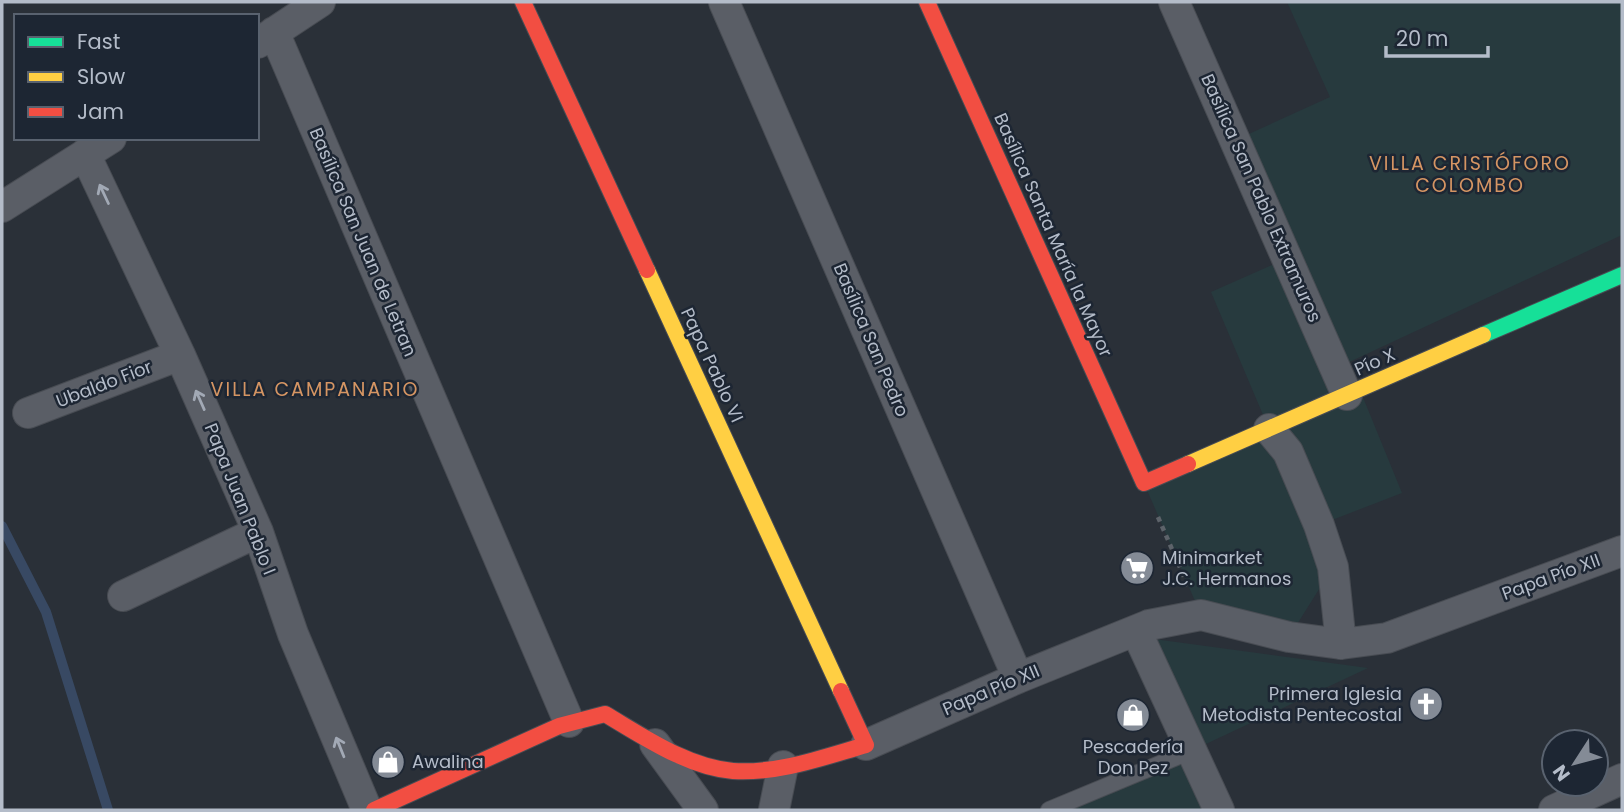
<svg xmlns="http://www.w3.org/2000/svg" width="1624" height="812" font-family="Poppins,sans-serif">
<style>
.green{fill:#273a3e}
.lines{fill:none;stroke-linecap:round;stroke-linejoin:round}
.stream{stroke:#384963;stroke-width:10}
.lane-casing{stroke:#484c53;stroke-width:18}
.street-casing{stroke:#484c53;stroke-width:32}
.fast-casing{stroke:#484c53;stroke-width:18}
.slow-casing{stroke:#484c53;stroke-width:18}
.jam-casing{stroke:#484c53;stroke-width:18}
.path{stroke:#5d636a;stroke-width:4.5;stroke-dasharray:5 5;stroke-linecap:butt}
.lane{stroke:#5a5e66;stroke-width:16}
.street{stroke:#5a5e66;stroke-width:30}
.fast{stroke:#16e098;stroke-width:16}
.slow{stroke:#ffcf43;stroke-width:16}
.jam{stroke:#f24e42;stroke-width:16}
.oneway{stroke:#a2a9b5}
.labels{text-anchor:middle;stroke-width:5;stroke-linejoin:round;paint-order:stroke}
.street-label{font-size:18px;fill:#b4bcc9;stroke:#1d2633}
.poi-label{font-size:18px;fill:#b4bcc9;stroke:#1d2633;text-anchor:start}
.neighbourhood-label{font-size:19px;letter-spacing:2px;fill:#d59563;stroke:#1d2633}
</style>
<rect width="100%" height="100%" fill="#2a3038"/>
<path class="green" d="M1287 2H1622V235L1345 364 1240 138 1330 97Z
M1288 258 1360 390 1402 493 1319 525 1333 567 1289 637 1201 615 1144 483 1269 429 1211 292Z
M1139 637 1368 668 1191 751 1219 810H1049L1191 751Z"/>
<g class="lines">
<path class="stream" d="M2 526 46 612 108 810"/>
<g class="lane-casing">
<path id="lane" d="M1049 810 1191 751"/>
</g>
<g class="street-casing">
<path id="street" d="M724 2 1018 678
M1174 2 1347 395
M274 32 569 722
M258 43 320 2
M85 154 180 355 258 532 293 634 367 810
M2 207 111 138
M28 413 180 355
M1269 429 1288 452 1319 525 1333 567 1341 644
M123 596 258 532
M1149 625 1139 637 1219 810
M655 744 703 810
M866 745 1018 678 1149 625 1201 615 1289 637 1341 644 1387 638 1622 551
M774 810 783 766
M1554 810 1622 779"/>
</g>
<g class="fast-casing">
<path id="fast" d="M1483 335 1622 275"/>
</g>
<g class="slow-casing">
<path id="slow" d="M647 270 841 691
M1188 464 1483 335"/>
</g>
<g class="jam-casing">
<path id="jam" d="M523 2 647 270
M927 2 1144 483 1188 464
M374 810 559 726 605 714C644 737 687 767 733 771 778 774 824 757 866 745L841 691"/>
</g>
<path class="path" d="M1158 517 1188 586"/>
<use href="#lane" class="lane"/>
<use href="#street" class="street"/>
<use href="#fast" class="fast"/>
<use href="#slow" class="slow"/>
<use href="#jam" class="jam"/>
</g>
<defs><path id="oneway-shaft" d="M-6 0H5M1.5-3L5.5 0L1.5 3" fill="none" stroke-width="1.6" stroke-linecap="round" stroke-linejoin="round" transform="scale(1.75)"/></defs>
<g class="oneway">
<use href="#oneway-shaft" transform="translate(104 194) rotate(-115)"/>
<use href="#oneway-shaft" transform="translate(200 400) rotate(-114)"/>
<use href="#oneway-shaft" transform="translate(340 747) rotate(-112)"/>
</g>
<defs>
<g id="supermarket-disc" transform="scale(1.75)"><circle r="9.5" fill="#848b96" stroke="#1d2633"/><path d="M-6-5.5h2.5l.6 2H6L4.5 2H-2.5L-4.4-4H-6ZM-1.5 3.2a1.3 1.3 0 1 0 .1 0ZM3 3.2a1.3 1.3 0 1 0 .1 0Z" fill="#fff"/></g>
<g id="church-disc" transform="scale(1.75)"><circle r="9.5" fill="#848b96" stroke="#1d2633"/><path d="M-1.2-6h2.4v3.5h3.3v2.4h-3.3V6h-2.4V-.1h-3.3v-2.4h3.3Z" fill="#fff"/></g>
<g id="shop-disc" transform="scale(1.75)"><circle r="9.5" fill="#848b96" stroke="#1d2633"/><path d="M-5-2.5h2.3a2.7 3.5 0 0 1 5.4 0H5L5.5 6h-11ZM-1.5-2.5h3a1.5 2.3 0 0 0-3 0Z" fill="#fff"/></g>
</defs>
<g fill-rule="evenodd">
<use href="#supermarket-disc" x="1137" y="568"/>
<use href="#church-disc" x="1426" y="704"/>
<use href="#shop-disc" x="1133" y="715"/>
<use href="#shop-disc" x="388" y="762"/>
</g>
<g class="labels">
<g class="street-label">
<text transform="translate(1261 198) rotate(66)" y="6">Basílica San Pablo Extramuros</text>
<text transform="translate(1053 235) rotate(66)" y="6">Basílica Santa María la Mayor</text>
<text transform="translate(363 242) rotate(67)" y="6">Basílica San Juan de Letran</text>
<text transform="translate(871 340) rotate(67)" y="6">Basílica San Pedro</text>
<text transform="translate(1375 362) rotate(-24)" y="6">Pío X</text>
<text transform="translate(712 365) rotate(65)" y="6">Papa Pablo VI</text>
<text transform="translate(104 384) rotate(-21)" y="6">Ubaldo Fior</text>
<text transform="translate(240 499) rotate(68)" y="6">Papa Juan Pablo I</text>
<text transform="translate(1551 577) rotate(-20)" y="6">Papa Pío XII</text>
<text transform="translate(991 690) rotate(-23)" y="6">Papa Pío XII</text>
</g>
<g class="poi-label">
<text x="1162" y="564">Minimarket<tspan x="1162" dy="21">J.C. Hermanos</tspan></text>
<text x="1402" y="700" text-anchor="end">Primera Iglesia<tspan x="1402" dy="21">Metodista Pentecostal</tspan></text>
<text x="1133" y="753" text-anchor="middle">Pescadería<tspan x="1133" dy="21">Don Pez</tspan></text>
<text x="412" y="768">Awalina</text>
</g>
<g class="neighbourhood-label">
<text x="1470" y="170">VILLA CRISTÓFORO<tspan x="1470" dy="22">COLOMBO</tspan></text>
<text x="315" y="396">VILLA CAMPANARIO</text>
</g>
</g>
<rect width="1624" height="812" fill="none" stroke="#b4bcc9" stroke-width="7"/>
<rect x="14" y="14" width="245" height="126" fill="#1d2633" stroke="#59626f" stroke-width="2"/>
<rect x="28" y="37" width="35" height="10" fill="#16e098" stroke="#59626f" stroke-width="2"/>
<text x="77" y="49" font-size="21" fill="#b4bcc9">Fast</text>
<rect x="28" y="72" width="35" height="10" fill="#ffcf43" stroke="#59626f" stroke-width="2"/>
<text x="77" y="84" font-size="21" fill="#b4bcc9">Slow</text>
<rect x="28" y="107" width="35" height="10" fill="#f24e42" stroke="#59626f" stroke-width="2"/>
<text x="77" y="119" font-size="21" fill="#b4bcc9">Jam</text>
<g transform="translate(1575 763) rotate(234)"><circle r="33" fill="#1d2633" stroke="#59626f" stroke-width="2"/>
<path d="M0-5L12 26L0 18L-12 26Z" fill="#848b96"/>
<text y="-10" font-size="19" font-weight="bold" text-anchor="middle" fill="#b4bcc9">N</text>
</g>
<path d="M1386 46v10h102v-10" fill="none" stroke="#b4bcc9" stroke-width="3.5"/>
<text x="1396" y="46" font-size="21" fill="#b4bcc9" stroke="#1d2633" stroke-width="5" paint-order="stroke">20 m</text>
</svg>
